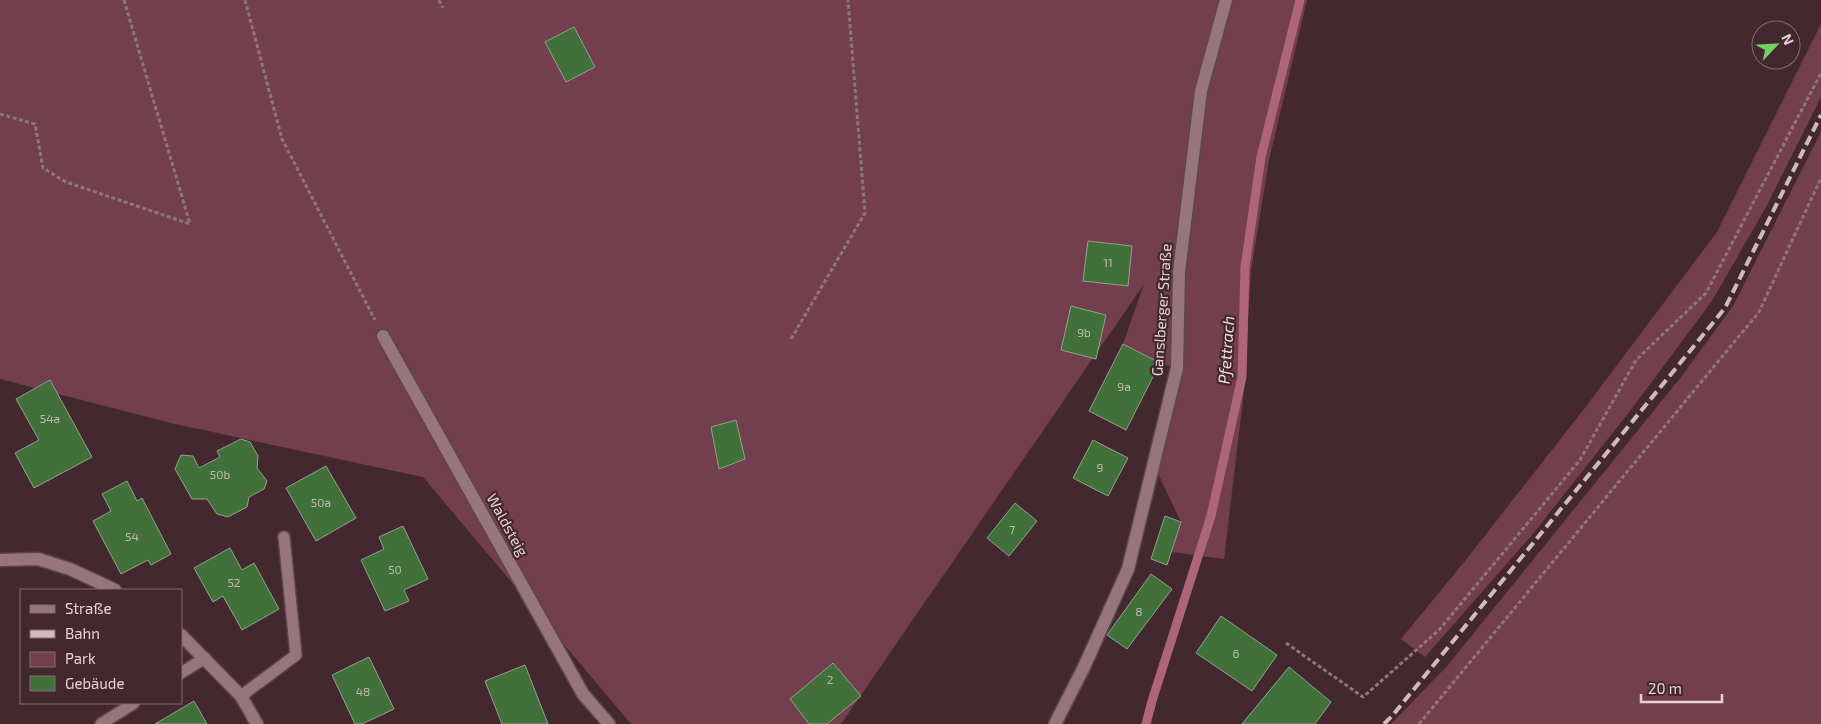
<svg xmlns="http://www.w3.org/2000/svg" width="1821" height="724" font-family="'Exo 2',sans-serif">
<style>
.green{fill:#733f4e}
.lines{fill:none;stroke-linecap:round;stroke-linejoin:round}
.stream{stroke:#ae657a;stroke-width:9}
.building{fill:#42703b;stroke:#8ea48b}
.service-casing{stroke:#5e464c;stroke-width:14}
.minor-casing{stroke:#5e464c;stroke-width:15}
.path{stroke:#8e767c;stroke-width:3;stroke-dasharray:4 2.5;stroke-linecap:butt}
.service{stroke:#97757d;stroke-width:11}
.minor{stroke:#97757d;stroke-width:12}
.rail{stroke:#cfbabf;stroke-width:4;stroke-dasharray:10 5;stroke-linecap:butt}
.labels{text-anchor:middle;stroke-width:4.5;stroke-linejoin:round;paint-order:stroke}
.number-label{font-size:12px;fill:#bcbaaf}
.street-label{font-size:15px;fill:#e5d2d6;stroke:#44282f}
.water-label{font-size:16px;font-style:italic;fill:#f2dce1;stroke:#44282f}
</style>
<rect width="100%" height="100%" fill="#44282f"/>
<path class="green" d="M0 0H1307L1269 160 1251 271 1243 400 1224 559 1171 552 1181 522 1154 465 1177 368 1160 363 1123 344 1144 284 841 724H631L423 477 175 424 0 379Z
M1821 24V97L1766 207 1712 301 1633 407 1532 535 1425 657 1401 639 1465 561 1584 409 1717 232Z
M1821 132V724H1391L1447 666 1681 377 1733 306Z"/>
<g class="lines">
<path class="stream" d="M1146 724 1152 701 1211 516 1242 377 1245 267 1261 157 1300 0"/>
</g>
<path class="building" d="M574 27 595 67 566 82 545 42Z
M1088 241 1132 246 1128 286 1083 281Z
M1071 306 1106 315 1096 359 1061 350Z
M1123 344 1160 363 1126 430 1089 411Z
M50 380 92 457 34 488 15 453 39 440 16 399Z
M736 420 745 459 719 469 711 427Z
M241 439 250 442 258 456 257 468 267 481 264 489 249 497 247 507 228 517 217 514 207 499H192L175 469 181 455 193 456 199 468 220 457 217 451Z
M1093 440 1128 458 1108 496 1073 478Z
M326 466 356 518 316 541 286 488Z
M127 481 137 501 142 498 171 554 151 565 148 560 121 574 93 521 111 511 102 494Z
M1015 503 1037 521 1009 556 987 538Z
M1165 516 1181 522 1167 565 1151 559Z
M403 526 428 579 404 590 409 601 385 611 361 560 384 549 379 537Z
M230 548 242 570 254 563 279 609 242 630 223 596 213 602 194 568Z
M1151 574 1172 589 1127 649 1107 635Z
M1221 616 1277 655 1252 691 1196 653Z
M369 657 394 709 362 724H355L332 675Z
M833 663 861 696 827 724H809L790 699Z
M525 665 548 724H502L485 681Z
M1289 667 1331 702 1315 724H1242Z
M194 701 207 724H155Z"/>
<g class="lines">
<g class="service-casing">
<path id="service" d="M181 673 205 658
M241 696 296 655 284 537
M101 724 134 703"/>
</g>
<g class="minor-casing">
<path id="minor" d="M383 336 583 694 609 724
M0 560 38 559 70 569 115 590
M181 635 241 696 257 724
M1055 724 1084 667 1128 569 1177 368 1179 272 1201 91 1226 0"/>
</g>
<path class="path" d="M124 0 190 224
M245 0 282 139 375 320
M439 0 443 8
M0 114 35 124 43 168 66 182 190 224
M791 339 865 213 848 0
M1286 643 1363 697 1439 630 1580 460 1636 360 1706 293 1821 73
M1419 724 1759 312 1821 178"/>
<use href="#service" class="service"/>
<use href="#minor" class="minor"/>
<path class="rail" d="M1384 724 1392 716 1725 308 1821 115"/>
</g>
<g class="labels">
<g class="number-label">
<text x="1108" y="267">11</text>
<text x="1084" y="337">9b</text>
<text x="1124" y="391">9a</text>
<text x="50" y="423">54a</text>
<text x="1100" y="472">9</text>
<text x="220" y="479">50b</text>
<text x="321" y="507">50a</text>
<text x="1012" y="534">7</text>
<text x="132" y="541">54</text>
<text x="395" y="574">50</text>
<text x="234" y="587">52</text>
<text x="1139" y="616">8</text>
<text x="1236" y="658">6</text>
<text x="830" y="684">2</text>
<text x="363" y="696">48</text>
</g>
<g class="street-label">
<text transform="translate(1162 310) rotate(-86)" y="5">Ganslberger Straße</text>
<text transform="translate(507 525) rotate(61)" y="5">Waldsteig</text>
</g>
<g class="water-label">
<text transform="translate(1226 350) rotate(-86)" y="6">Pfettrach</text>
</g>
</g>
<rect x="20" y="589" width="162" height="115" fill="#44282f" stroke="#846c72"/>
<rect x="30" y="605" width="25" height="8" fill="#97757d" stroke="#846c72"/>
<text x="65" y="614" font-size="15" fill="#e5d2d6">Straße</text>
<rect x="30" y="630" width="25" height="8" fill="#cfbabf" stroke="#846c72"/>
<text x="65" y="639" font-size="15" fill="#e5d2d6">Bahn</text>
<rect x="30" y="652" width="25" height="15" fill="#733f4e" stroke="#846c72"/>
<text x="65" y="664" font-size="15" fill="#e5d2d6">Park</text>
<rect x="30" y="676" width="25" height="15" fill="#42703b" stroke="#846c72"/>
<text x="65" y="689" font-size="15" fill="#e5d2d6">Gebäude</text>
<g transform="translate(1776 45) rotate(65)"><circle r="24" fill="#44282f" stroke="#846c72"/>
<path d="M0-4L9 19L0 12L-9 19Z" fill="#6ed361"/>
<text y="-8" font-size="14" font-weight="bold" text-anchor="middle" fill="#e5d2d6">N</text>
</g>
<path d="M1641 694v8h81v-8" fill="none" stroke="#e5d2d6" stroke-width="2.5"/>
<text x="1648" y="694" font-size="15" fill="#e5d2d6" stroke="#44282f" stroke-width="4" paint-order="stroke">20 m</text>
</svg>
